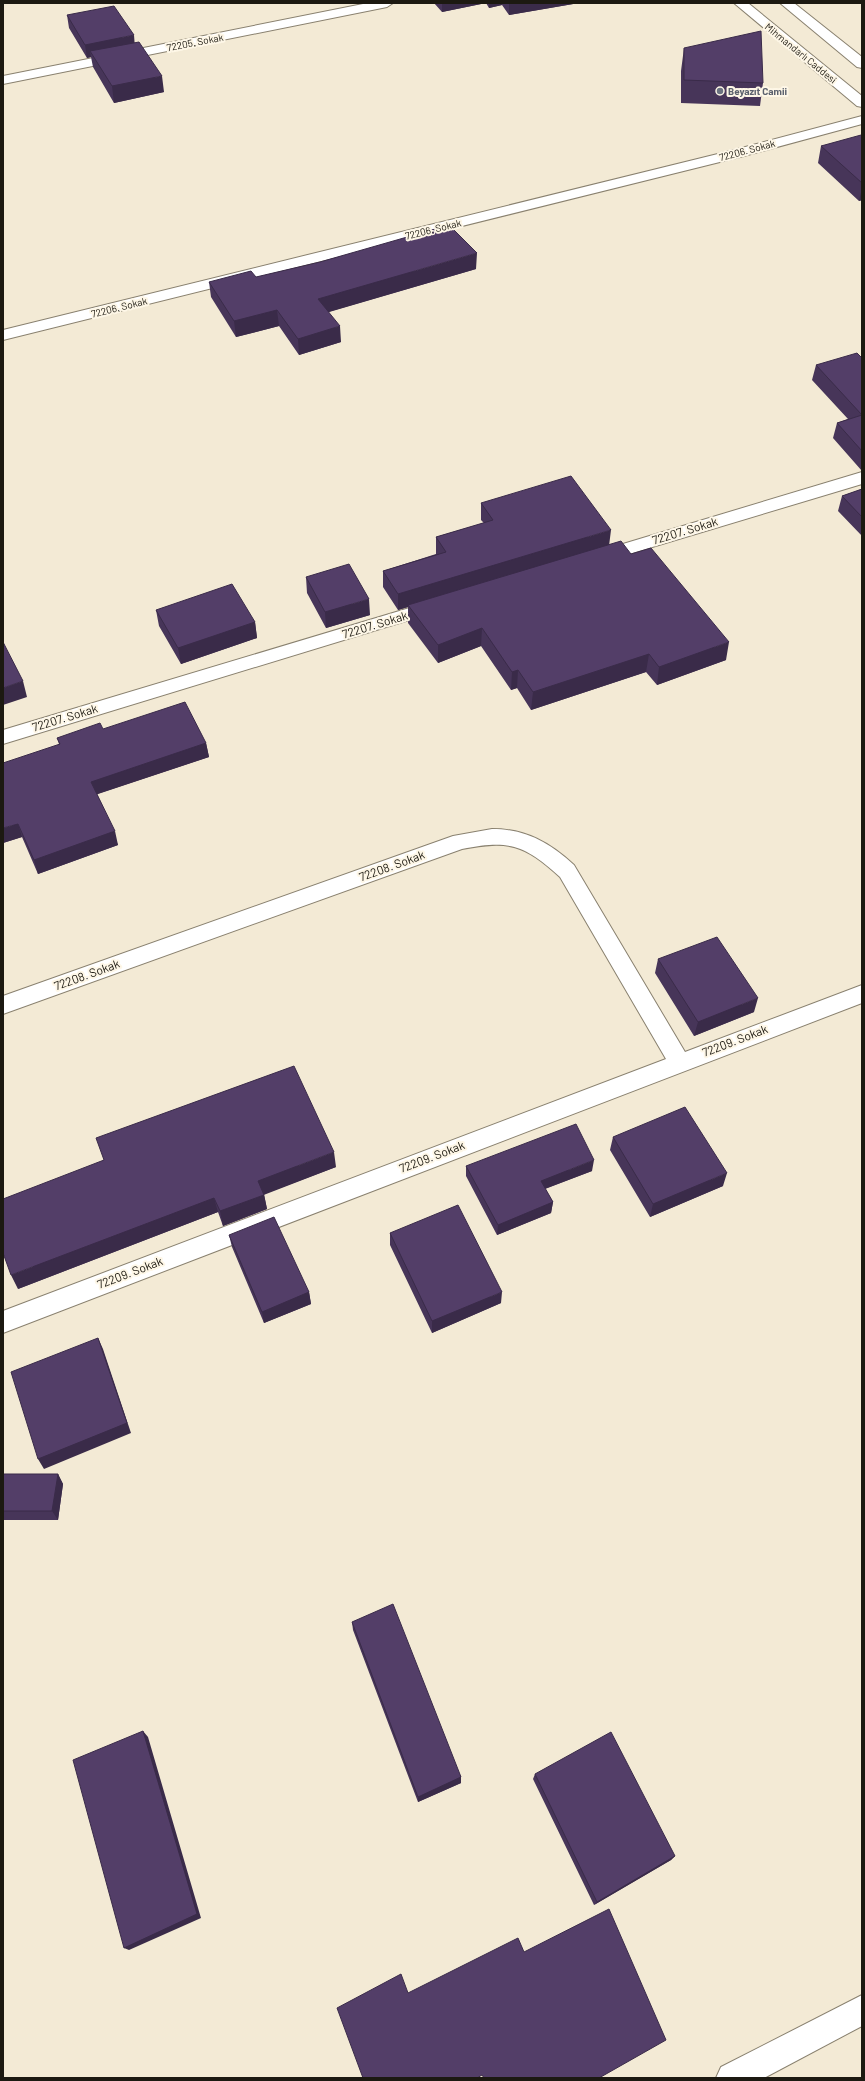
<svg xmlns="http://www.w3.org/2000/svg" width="865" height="2081" font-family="Barlow,sans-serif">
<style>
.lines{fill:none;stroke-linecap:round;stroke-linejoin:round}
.minor-casing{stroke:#89816f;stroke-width:2}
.minor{fill:#fff;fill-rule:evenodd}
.wall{fill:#473559}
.shaded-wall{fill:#3a2b49}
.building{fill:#533e68;stroke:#3a2b49}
.worship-dot{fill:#6b7280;stroke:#fef7e7;stroke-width:1.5}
.labels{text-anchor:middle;stroke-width:4;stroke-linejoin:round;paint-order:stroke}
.far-street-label{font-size:10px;fill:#1c1911;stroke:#fef7e7}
.far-worship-label{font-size:10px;font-weight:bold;fill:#5b616d;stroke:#fef7e7;text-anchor:start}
.street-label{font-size:12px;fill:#1c1911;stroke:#fef7e7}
</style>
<rect width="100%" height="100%" fill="#f3ead5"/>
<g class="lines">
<g class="minor-casing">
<path id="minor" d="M368 3H393L387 7 3 84V76Z
M734 3H748L862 96V107L857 106Z
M780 3H794L862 57V68L857 67Z
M862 116V124L744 156 3 340V330L734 150Z
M862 472V484L599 563 593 561 590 557 593 553Z
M436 600 442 602 445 606 442 610 3 744V730Z
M492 829C526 829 550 843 574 865L685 1052 862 985V1003L3 1333V1311L666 1059 560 877C524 844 509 840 462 849L3 1014V996L453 836Z
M862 1995V2026L764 2078H716L721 2067Z"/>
</g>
<use href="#minor" class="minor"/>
</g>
<path class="wall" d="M434 3H579L509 15 502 5 489 8 486 3 442 12Z
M67 15 135 43 164 92 114 103 93 67 91 57 87 58 69 28Z
M684 48 763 83 760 106 681 103V71Z
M862 136V200L859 201 818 163 821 146Z
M476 269 328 312 341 342 299 355 279 326 236 337 211 297 209 282 256 277Z
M862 358V471L833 438 837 423 848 419 812 380 816 365Z
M862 489V536L838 511 842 496Z
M481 503 609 544 631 554 726 660 657 685 646 672 531 710 517 688 511 690 481 646 438 663 408 623V607L398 610 383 587V571L436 554V537L484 523 481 520Z
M306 577 370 615 326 628 307 593Z
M156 610 255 622 257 638 181 664 159 626Z
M103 729 206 743 209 757 97 794 118 845 38 874 22 837 3 843 59 744 57 738Z
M658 959 754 1012 694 1036 655 973Z
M613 1137 723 1186 650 1217 610 1150Z
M104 1160 336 1167 264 1194 267 1209 223 1226 218 1212 18 1289Z
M466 1166 592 1171 545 1189 553 1202 551 1213 497 1235 466 1176Z
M390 1233 501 1303 432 1333 390 1245Z
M229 1235 309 1292 311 1304 264 1323 232 1247Z
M3 1474H58L63 1484 58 1520H3Z
M352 1622 461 1777V1783L418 1802 353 1630Z
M535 1774 675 1856 671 1860 594 1905 533 1779Z"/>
<path class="shaded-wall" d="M442 3H486L442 12Z
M489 3H502V5L489 8Z
M509 3H579L509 15Z
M134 35 135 48 90 51 91 57 87 58 85 45Z
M162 76 164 92 114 103 112 86Z
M862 188V200L859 201Z
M477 253 476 269 319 315 318 299Z
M277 310 279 326 236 337 234 321Z
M340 326 341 342 299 355 298 339Z
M611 530 609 546 408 605V607L398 610V594Z
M369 599 370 615 326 628 325 612Z
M255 622 257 638 181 664 178 648Z
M482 628 481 646 438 663V645Z
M729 642 726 660 657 685 659 667Z
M649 654 646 672 531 710 533 692Z
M518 670 517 688 511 690 512 672Z
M23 681 27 697 3 705V688Z
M206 743 209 757 95 795 91 782Z
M18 824 22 837 3 843V828Z
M115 831 118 845 38 874 34 860Z
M758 998 754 1012 694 1036 698 1022Z
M334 1152 336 1167 261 1196 258 1181Z
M594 1160 592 1171 539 1191 541 1181Z
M727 1173 723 1186 650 1217 653 1204Z
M264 1195 267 1209 223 1226 220 1211Z
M214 1198 218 1212 18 1289 11 1275Z
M553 1202 551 1213 497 1235 498 1225Z
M309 1292 311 1304 264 1323 262 1312Z
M502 1292 501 1303 432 1333V1321Z
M98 1338 103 1349 131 1433 44 1469 38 1459Z
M58 1474 63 1484 58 1520 52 1511Z
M143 1731 148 1737 201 1918 129 1950 124 1948Z
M461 1777V1783L418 1802V1797Z
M675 1856 671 1860 594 1905 597 1902Z"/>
<path class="building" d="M114 6 134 35 85 45 67 15Z
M761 31 763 83 684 80V48Z
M139 42 162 76 112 86 90 51Z
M861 135 862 136V183L821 146Z
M449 225 477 253 318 299 340 326 298 339 277 310 234 321 209 282 251 271 256 277 320 262Z
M857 353 862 358V415L816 365Z
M862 415V451L837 423Z
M571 476 611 530 398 594 383 571 446 552 436 537 493 520 481 503Z
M862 489V517L842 496Z
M621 541 631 554 651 548 729 642 659 667 649 654 533 692 518 670 512 672 482 628 438 645 408 605Z
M349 564 369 599 325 612 306 577Z
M232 584 255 622 178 648 156 610Z
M3 642 23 681 3 688Z
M185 702 206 743 91 782 115 831 34 860 18 824 3 828V763L60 744 57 738 100 723 103 729Z
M717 937 758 998 698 1022 658 959Z
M294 1066 334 1152 258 1181 264 1195 220 1211 214 1198 11 1275 3 1253V1199L104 1160 96 1138Z
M685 1107 727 1173 653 1204 613 1137Z
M576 1124 594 1160 541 1181 553 1202 498 1225 466 1166Z
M458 1205 502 1292 432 1321 390 1233Z
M274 1217 309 1292 262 1312 229 1235Z
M98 1338 127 1423 38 1459 11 1372Z
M3 1474H58L52 1511H3Z
M393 1604 461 1777 418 1797 352 1622Z
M143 1731 197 1914 124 1948 73 1760Z
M611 1732 675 1856 597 1902 535 1774Z
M609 1909 666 2040 599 2078H484L482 2075 477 2078H363L337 2008 401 1974 408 1993 518 1938 524 1952Z"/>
<circle class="worship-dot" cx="720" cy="91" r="4"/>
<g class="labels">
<g class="far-street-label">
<text transform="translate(195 42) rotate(-11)" y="4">72205. Sokak</text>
<text transform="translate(801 53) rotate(39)" y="4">Mihmandarlı Caddesi</text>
<text transform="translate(747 150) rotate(-15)" y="4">72206. Sokak</text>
<text transform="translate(433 229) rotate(-14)" y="4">72206. Sokak</text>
<text transform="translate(119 307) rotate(-14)" y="4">72206. Sokak</text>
</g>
<g class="far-worship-label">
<text x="728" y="95">Beyazıt Camii</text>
</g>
<g class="street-label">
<text transform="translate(685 531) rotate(-17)" y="4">72207. Sokak</text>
<text transform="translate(375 625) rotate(-17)" y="4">72207. Sokak</text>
<text transform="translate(65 718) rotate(-17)" y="4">72207. Sokak</text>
<text transform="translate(392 866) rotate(-20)" y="4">72208. Sokak</text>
<text transform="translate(87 975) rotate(-20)" y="4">72208. Sokak</text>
<text transform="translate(735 1041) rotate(-21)" y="4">72209. Sokak</text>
<text transform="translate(432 1157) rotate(-21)" y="4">72209. Sokak</text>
<text transform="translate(130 1273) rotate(-21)" y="4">72209. Sokak</text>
</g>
</g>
<rect width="865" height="2081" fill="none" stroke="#1c1911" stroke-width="8"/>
</svg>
